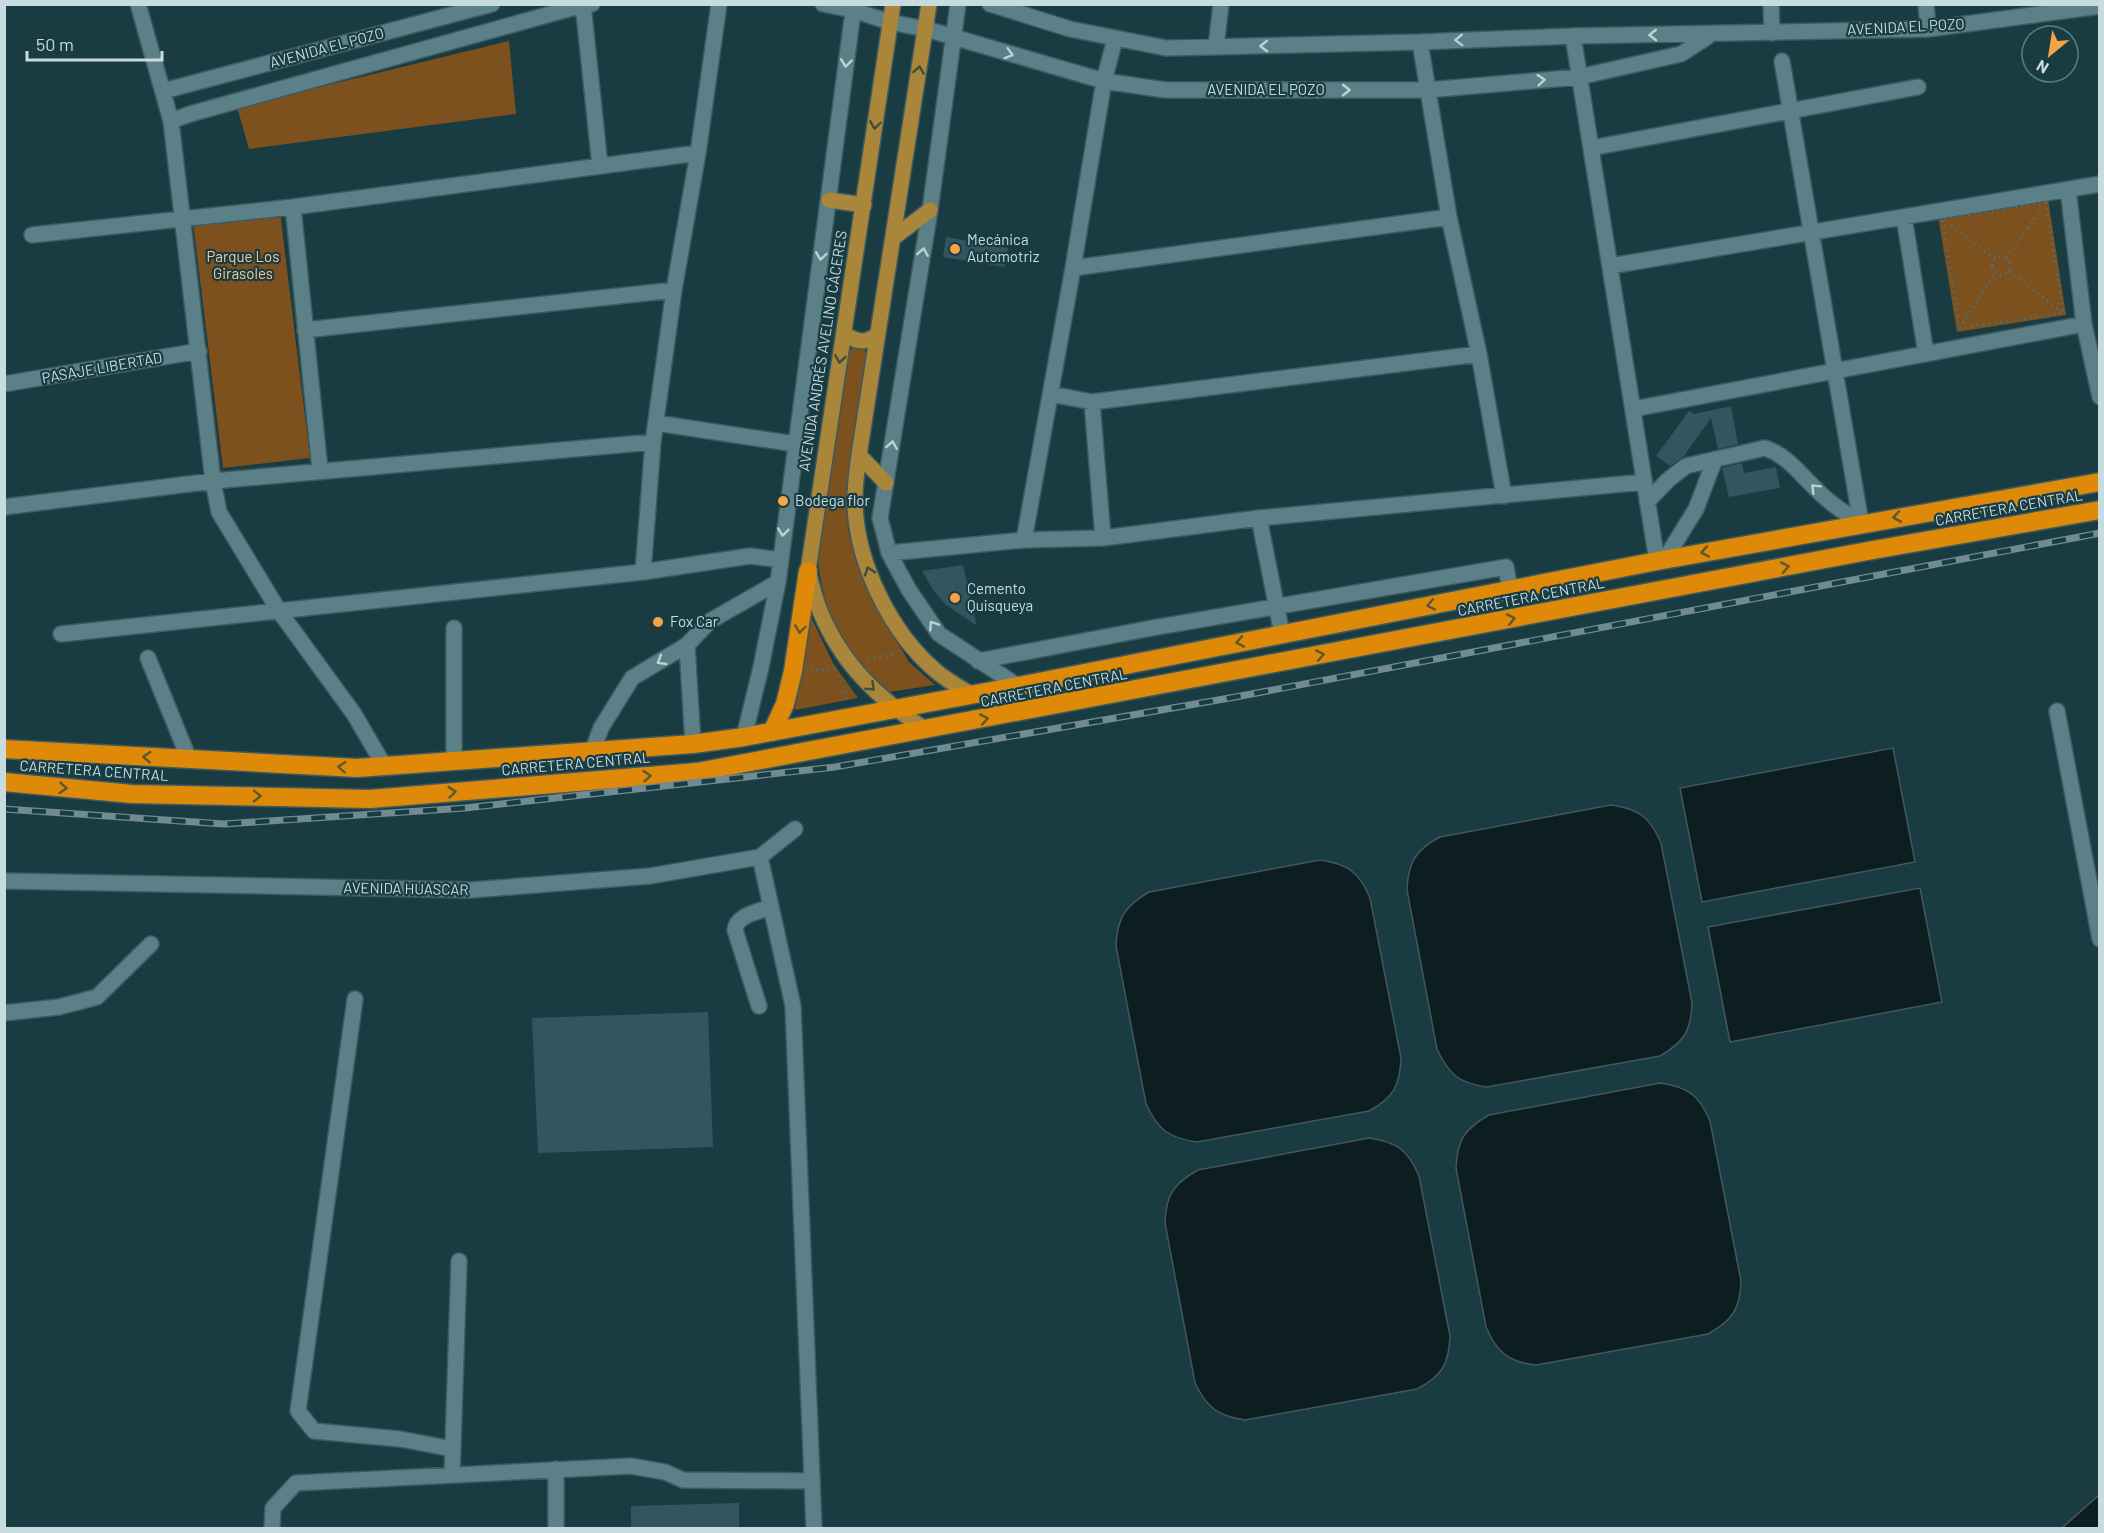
<svg xmlns="http://www.w3.org/2000/svg" width="2104" height="1533" font-family="Barlow,sans-serif">
<style>
.green{fill:#7c511d}
.water{fill:#0d1e22;stroke:#45575b;stroke-width:1.5}
.building{fill:#33555e}
.lines{fill:none;stroke-linecap:round;stroke-linejoin:round}
.minor-casing{stroke:#3c5a60;stroke-width:18}
.major-casing{stroke:#3c5a60;stroke-width:18}
.highway-casing{stroke:#3c5a60;stroke-width:21}
.path{stroke:#516f75;stroke-width:3;stroke-dasharray:1.5 4.5;stroke-linecap:butt}
.minor{stroke:#5c8088;stroke-width:15}
.major{stroke:#aa863b;stroke-width:15}
.highway{stroke:#de8a08;stroke-width:18}
.rail-casing{stroke:#708b91;stroke-width:7}
.rail{stroke:#193c43;stroke-width:4.5;stroke-dasharray:14;stroke-linecap:butt}
.oneway{stroke:#bdd2d6}
.oneway2{stroke:#3d4e41}
.oneway3{stroke:#5e572e}
.poi-dot{fill:#f4a444;stroke:#193c43;stroke-width:2}
.labels{text-anchor:middle;stroke-width:4.5;stroke-linejoin:round;paint-order:stroke}
.street-label{font-size:15px;fill:#c8dbdf;stroke:#193c43}
.poi-label{font-size:15px;fill:#c8dbdf;stroke:#193c43;text-anchor:start}
.park-label{font-size:15px;fill:#fbc893;stroke:#193c43}
</style>
<rect width="100%" height="100%" fill="#193c43"/>
<path class="green" d="M509 41 516 114 249 149 237 107Z
M2048 199 2066 315 1957 332 1938 216Z
M280 212 310 458 223 468 193 222Z
M853 348 864 349 867 355 847 497 848 530 857 565 880 613 909 662 935 685 889 692C881 687 872 682 866 676 836 645 823 602 818 561L847 352Z
M811 617 833 663 858 698 795 710Z"/>
<path class="water" d="M1893 748 1915 862 1702 902 1680 788Z
M1611 805C1639 809 1650 817 1661 843L1692 1003C1691 1031 1684 1042 1660 1056L1487 1087C1459 1083 1449 1075 1437 1049L1407 890C1408 863 1415 850 1440 837Z
M1320 860C1348 864 1359 872 1370 898L1401 1058C1400 1086 1393 1098 1369 1111L1197 1142C1169 1138 1158 1130 1146 1104L1116 946C1117 918 1125 906 1149 892Z
M1920 888 1942 1002 1730 1042 1708 927Z
M1660 1083C1688 1087 1699 1095 1710 1121L1741 1281C1740 1309 1733 1320 1708 1334L1536 1365C1509 1362 1497 1353 1486 1327L1456 1168C1457 1141 1464 1129 1489 1115Z
M1369 1138C1397 1142 1408 1150 1419 1176L1450 1336C1449 1364 1442 1376 1417 1389L1245 1420C1218 1416 1207 1408 1195 1383L1165 1223C1166 1195 1173 1184 1198 1170Z
M2099 1495V1528H2062Z"/>
<path class="building" d="M946 237 1008 248 1005 267 943 257Z
M1731 406 1738 444 1718 449 1711 418 1684 456 1670 466 1656 456 1689 411 1694 414Z
M1742 463 1744 473 1776 467 1780 488 1729 497 1722 468Z
M963 565 977 626 945 604 934 591 922 571Z
M708 1012 713 1147 538 1153 532 1018Z
M739 1503V1528H631V1506Z"/>
<g class="lines">
<g class="minor-casing">
<path id="minor" d="M138 4 171 121 213 481 219 512 279 611 354 714 385 767
M583 4 600 166
M823 4 853 10 889 22 926 29 1104 81 1165 90H1427L1579 77 1681 54 1712 34
M958 4 930 210 880 518 889 553 909 590 939 634 1018 686
M990 4 1070 29 1166 48 1420 42 1573 36 1928 29 2100 6
M1771 4 1772 33
M1926 4 1928 29
M1573 36 1657 561
M1420 42 1449 217 1479 354 1504 496
M1216 47 1221 4
M1782 61 1861 523
M163 91 492 4
M171 121 190 114 583 5 592 4
M1591 148 1918 87
M2068 189 2084 324 2100 397
M293 207 320 470
M1904 217 1926 354
M32 235 293 207 698 153
M1610 266 2100 184
M1073 268 1449 217
M305 330 674 290
M4 384 199 351
M1051 394 1092 402 1479 354
M1092 402 1103 538
M1633 409 2084 324
M656 423 795 444
M1647 502 1668 480 1686 466 1765 448C1788 456 1799 473 1816 489 1829 503 1845 513 1861 523
M4 507 213 481 653 442
M1259 518 1282 634
M1024 540 1073 268 1104 81 1115 39
M889 553 1024 540 1103 538 1259 518 1644 482
M1665 559 1696 509 1715 459
M643 572 653 442 674 290 698 153 719 4
M454 628V762
M61 634 643 572 750 556 781 560
M687 645 693 744
M148 658 189 759
M978 661 1152 628 1506 567 1510 589
M2057 711 2100 939
M744 737 761 667 778 582 854 4
M592 752 601 728 632 678 687 645 710 621 778 582
M760 857 793 1006 814 1528
M4 881 471 890 650 876 760 857 795 829
M355 999 298 1411 314 1431 400 1439 453 1449
M759 1006 735 930C736 915 758 912 771 907
M4 1013 59 1007 97 997 151 944
M556 1469V1528
M452 1475 459 1261
M272 1528 273 1508 296 1483 631 1466 665 1472 683 1480 812 1481"/>
</g>
<g class="major-casing">
<path id="major" d="M893 4 808 571C812 584 815 599 820 611 842 665 879 699 926 730
M929 4 859 455C857 471 854 489 855 505 857 564 891 633 936 671 946 680 959 687 971 694
M829 200 864 205
M893 238 930 210
M844 334C857 342 865 344 877 335
M859 455 886 483"/>
</g>
<g class="highway-casing">
<path id="highway" d="M772 732 785 704 793 671 808 571
M4 749 357 768 693 744 744 737 1018 686 1657 561 2100 482
M4 782 132 794 370 799 697 772 1873 550 2100 510"/>
</g>
<path class="path" d="M2046 202 2063 313 1960 328 1942 218Z
M1951 225 1995 259
M1992 266a9 9 0 1 1 18 0a9 9 0 1 1-18 0Z
M2006 258 2040 211
M2009 271 2062 312
M1960 328 1995 273
M868 660 897 653
M810 670 836 669
M837 676 845 689 847 701"/>
<use href="#minor" class="minor"/>
<use href="#major" class="major"/>
<use href="#highway" class="highway"/>
<g class="rail-casing">
<path id="rail" d="M4 809 224 824 465 808 835 767 1241 696 2100 533"/>
</g>
<use href="#rail" class="rail"/>
</g>
<defs><path id="oneway-chevron" d="M-2-3.5L2.5 0L-2 3.5" fill="none" stroke-width="1.6" stroke-linecap="round" stroke-linejoin="round" transform="scale(1.5)"/></defs>
<g class="oneway">
<use href="#oneway-chevron" transform="translate(1653 35) rotate(179)"/>
<use href="#oneway-chevron" transform="translate(1459 40) rotate(178)"/>
<use href="#oneway-chevron" transform="translate(1264 46) rotate(179)"/>
<use href="#oneway-chevron" transform="translate(1009 54) rotate(16)"/>
<use href="#oneway-chevron" transform="translate(846 63) rotate(97)"/>
<use href="#oneway-chevron" transform="translate(1541 80) rotate(-5)"/>
<use href="#oneway-chevron" transform="translate(1346 90)"/>
<use href="#oneway-chevron" transform="translate(923 252) rotate(-81)"/>
<use href="#oneway-chevron" transform="translate(821 256) rotate(98)"/>
<use href="#oneway-chevron" transform="translate(892 445) rotate(-81)"/>
<use href="#oneway-chevron" transform="translate(1815 488) rotate(-135)"/>
<use href="#oneway-chevron" transform="translate(783 532) rotate(97)"/>
<use href="#oneway-chevron" transform="translate(933 625) rotate(-124)"/>
<use href="#oneway-chevron" transform="translate(661 661) rotate(149)"/>
</g>
<g class="oneway2">
<use href="#oneway-chevron" transform="translate(919 70) rotate(-81)"/>
<use href="#oneway-chevron" transform="translate(875 125) rotate(98)"/>
<use href="#oneway-chevron" transform="translate(840 359) rotate(99)"/>
<use href="#oneway-chevron" transform="translate(869 571) rotate(-108)"/>
<use href="#oneway-chevron" transform="translate(871 687) rotate(43)"/>
</g>
<g class="oneway3">
<use href="#oneway-chevron" transform="translate(1897 517) rotate(170)"/>
<use href="#oneway-chevron" transform="translate(1705 552) rotate(170)"/>
<use href="#oneway-chevron" transform="translate(1785 567) rotate(-11)"/>
<use href="#oneway-chevron" transform="translate(1431 605) rotate(169)"/>
<use href="#oneway-chevron" transform="translate(1511 619) rotate(-11)"/>
<use href="#oneway-chevron" transform="translate(800 629) rotate(98)"/>
<use href="#oneway-chevron" transform="translate(1240 642) rotate(169)"/>
<use href="#oneway-chevron" transform="translate(1320 655) rotate(-11)"/>
<use href="#oneway-chevron" transform="translate(984 719) rotate(-11)"/>
<use href="#oneway-chevron" transform="translate(147 757) rotate(-177)"/>
<use href="#oneway-chevron" transform="translate(342 767) rotate(-177)"/>
<use href="#oneway-chevron" transform="translate(647 776) rotate(-5)"/>
<use href="#oneway-chevron" transform="translate(63 788) rotate(5)"/>
<use href="#oneway-chevron" transform="translate(452 792) rotate(-5)"/>
<use href="#oneway-chevron" transform="translate(257 796) rotate(1)"/>
</g>
<g class="poi-dot">
<circle cx="955" cy="249" r="6"/>
<circle cx="783" cy="501" r="6"/>
<circle cx="955" cy="598" r="6"/>
<circle cx="658" cy="622" r="6"/>
</g>
<g class="labels">
<g class="street-label">
<text transform="translate(1906 27) rotate(-3)" y="5">AVENIDA EL POZO</text>
<text transform="translate(327 48) rotate(-15)" y="5">AVENIDA EL POZO</text>
<text x="1266" y="95">AVENIDA EL POZO</text>
<text transform="translate(823 351) rotate(-81)" y="5">AVENIDA ANDRÉS AVELINO CÁCERES</text>
<text transform="translate(102 368) rotate(-10)" y="5">PASAJE LIBERTAD</text>
<text transform="translate(2009 508) rotate(-10)" y="5">CARRETERA CENTRAL</text>
<text transform="translate(1531 597) rotate(-11)" y="5">CARRETERA CENTRAL</text>
<text transform="translate(1054 688) rotate(-11)" y="5">CARRETERA CENTRAL</text>
<text transform="translate(576 764) rotate(-5)" y="5">CARRETERA CENTRAL</text>
<text transform="translate(94 771) rotate(4)" y="5">CARRETERA CENTRAL</text>
<text transform="translate(406 889) rotate(1)" y="5">AVENIDA HUASCAR</text>
</g>
<g class="poi-label">
<text x="967" y="245">Mecánica<tspan x="967" dy="17">Automotriz</tspan></text>
<text x="795" y="506">Bodega flor</text>
<text x="967" y="594">Cemento<tspan x="967" dy="17">Quisqueya</tspan></text>
<text x="670" y="627">Fox Car</text>
</g>
<g class="park-label">
<text x="243" y="262">Parque Los<tspan x="243" dy="17">Girasoles</tspan></text>
</g>
</g>
<rect width="2104" height="1533" fill="none" stroke="#c8dbdf" stroke-width="12"/>
<g transform="translate(2050 54) rotate(210)"><circle r="28" fill="#193c43" stroke="#5f7c81" stroke-width="1.5"/>
<path d="M0-4.5L10 22L0 15L-10 22Z" fill="#f4a444"/>
<text y="-9" font-size="16" font-weight="bold" text-anchor="middle" fill="#c8dbdf">N</text>
</g>
<path d="M27 51v9h135v-9" fill="none" stroke="#c8dbdf" stroke-width="3"/>
<text x="36" y="51" font-size="18" fill="#c8dbdf" stroke="#193c43" stroke-width="4.5" paint-order="stroke">50 m</text>
</svg>
